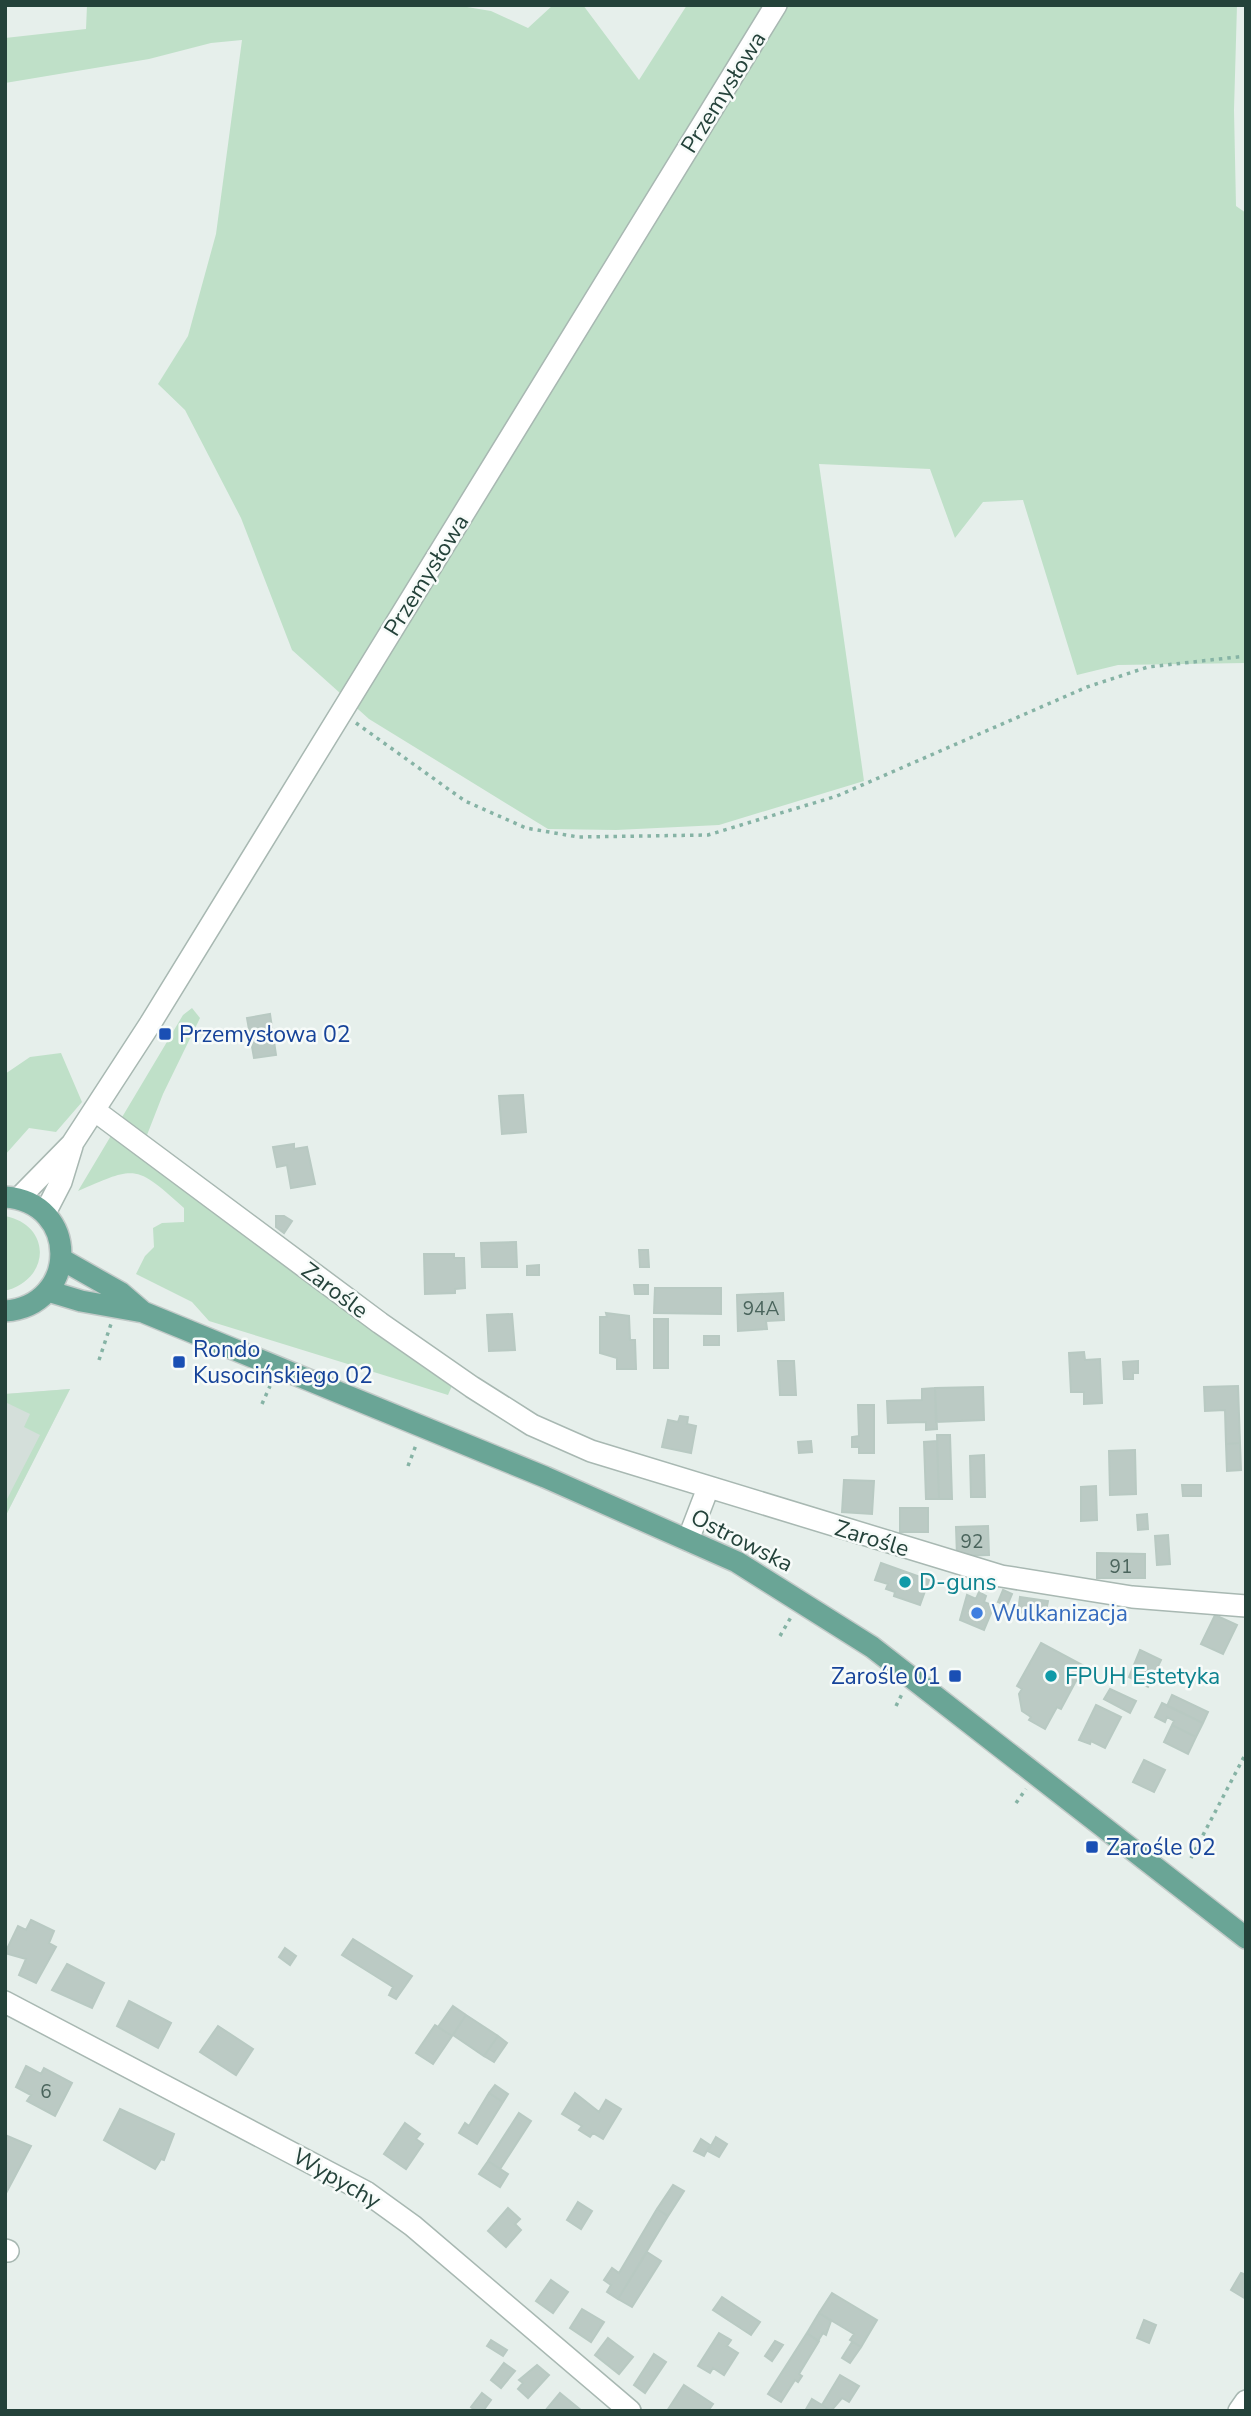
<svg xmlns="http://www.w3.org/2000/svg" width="1251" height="2416" font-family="'Nunito Sans',sans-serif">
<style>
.built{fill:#d4dfda}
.green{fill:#bfe0c8}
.building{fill:#bbcac4;stroke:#b8c9c2;stroke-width:2}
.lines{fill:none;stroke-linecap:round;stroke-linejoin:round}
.minor-casing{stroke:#a8b8b2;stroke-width:24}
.major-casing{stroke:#c2cac8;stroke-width:24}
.path{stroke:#86b3a5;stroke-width:3.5;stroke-dasharray:3.5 5;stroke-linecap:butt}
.minor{stroke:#fff;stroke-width:21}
.major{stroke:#6aa596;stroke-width:21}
.transit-dot{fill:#1a4fb4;stroke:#f7fbf9;stroke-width:2.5}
.culture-dot{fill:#0f9aa8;stroke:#f7fbf9;stroke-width:2.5}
.shop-dot{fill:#3f7fe0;stroke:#f7fbf9;stroke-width:2.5}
.labels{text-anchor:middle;stroke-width:5;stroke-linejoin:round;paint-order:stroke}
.number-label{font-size:19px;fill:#4a645c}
.street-label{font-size:23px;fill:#24423a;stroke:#f7fbf9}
.transit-label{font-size:23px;fill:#164399;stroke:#f7fbf9;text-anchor:start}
.culture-label{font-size:23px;fill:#0d838f;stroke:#f7fbf9;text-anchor:start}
.shop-label{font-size:23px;fill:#366cbe;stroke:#f7fbf9;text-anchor:start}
</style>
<rect width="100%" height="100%" fill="#e6efeb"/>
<path class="built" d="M70 1389 5 1517V1394Z"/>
<path class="green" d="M87 5H455L491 11 528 28 553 5H583L639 80 687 5H1237L1234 110 1236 206 1246 213V663L1118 665 1077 675 1023 500 983 502 955 538 930 469 819 464 864 781 719 825 616 830 548 829 369 719 292 650 241 518 185 410 158 384 188 336 216 234 242 40 211 43 149 59 5 83V38L86 29Z
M192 1008 200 1018 163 1094 147 1135 455 1379 448 1395 209 1321 192 1302 136 1274 145 1256 154 1247 153 1228 162 1223 184 1222V1208C135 1164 136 1166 78 1191L183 1015Z
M61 1053 82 1102 56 1132 29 1128 5 1155V1074L30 1057Z
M5 1216C51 1225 51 1277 8 1290H5Z
M70 1389 5 1517V1503L40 1435 24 1427 30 1414 5 1402V1394Z"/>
<path class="building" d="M270 1014 276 1055 254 1058 247 1018Z
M523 1095 526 1132 502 1134 499 1096Z
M294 1144V1149L307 1147 315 1184 291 1188 287 1165 277 1167 273 1147Z
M276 1216H284L292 1221 284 1233 276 1227Z
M516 1242 517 1267H482L481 1243Z
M639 1250H648L649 1267H640Z
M424 1254H454V1258H464L465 1288 455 1289V1293L425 1294Z
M539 1265V1275H527V1266Z
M634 1285H648V1294H635Z
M655 1288H721V1314L654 1313Z
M783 1293 784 1320 766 1321 767 1329 738 1331 737 1295Z
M606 1313 629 1316 630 1340H635L636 1369H617V1358L600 1353V1317H607Z
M512 1314 515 1350 489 1351 487 1315Z
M654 1319H668V1368H654Z
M704 1336H719V1345H704Z
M1084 1352 1085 1360 1100 1359 1102 1403 1084 1404V1392H1071L1069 1353Z
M778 1361H794L796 1395H780Z
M1138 1361V1373H1133V1379H1124L1123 1362Z
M1238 1386 1240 1443 1226 1444 1225 1410 1205 1411 1204 1387Z
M983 1387 984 1420 936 1422 935 1388Z
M935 1388 937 1429 926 1430V1422L888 1423 887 1401 922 1400V1389Z
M858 1405H874V1453H859V1447H852V1437L859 1436Z
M680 1416 688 1417 687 1424 696 1426 691 1453 662 1447 668 1420 678 1422Z
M937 1435H950L952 1499H939Z
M811 1441 812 1452 799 1453 798 1442Z
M937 1441 939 1499H926L924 1442Z
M1240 1443 1241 1470 1227 1471 1226 1444Z
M1135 1450 1136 1494 1110 1495 1109 1451Z
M984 1455 985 1497H971L970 1456Z
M844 1480 874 1481 872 1514 842 1512Z
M1182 1485H1201V1496H1183Z
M1096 1486 1097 1520 1081 1521V1487Z
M900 1508H928V1532H900Z
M1147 1514 1148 1529 1138 1530 1137 1515Z
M988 1526 989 1555 957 1556 956 1527Z
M1168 1535 1170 1564 1157 1565 1155 1536Z
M1097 1553 1145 1554V1578H1097Z
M881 1563 929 1580 920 1605 894 1596 895 1592 886 1589 888 1584 875 1580Z
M1003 1590 1012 1594 1007 1606 998 1602Z
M979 1592 986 1596 984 1602 994 1606 984 1630 960 1620 967 1595 976 1599Z
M1020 1597 1048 1601 1045 1616 1018 1612Z
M1215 1615 1237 1625 1223 1654 1201 1644Z
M1041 1643 1084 1666 1061 1709 1057 1707 1045 1729 1029 1720 1031 1717 1022 1711 1019 1694 1022 1689 1017 1686Z
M1140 1650 1161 1660 1148 1687 1129 1677Z
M1110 1689 1136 1701 1130 1713 1104 1699Z
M1172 1695 1208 1712 1203 1723 1167 1706Z
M1162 1703 1203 1723 1196 1737 1172 1725 1174 1721 1167 1717 1165 1722 1155 1717Z
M1096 1705 1121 1717 1105 1748 1091 1741 1090 1744 1079 1740Z
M1172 1725 1196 1737 1188 1754 1164 1742Z
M1144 1760 1165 1770 1154 1792 1133 1782Z
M31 1920 54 1931 49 1943 56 1947 36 1983 19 1975 26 1959 5 1953 18 1926 26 1930Z
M353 1939 412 1976 396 1999 389 1995 393 1987 342 1955Z
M285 1948 296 1956 290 1965 279 1957Z
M67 1964 104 1983 92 2008 52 1990Z
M129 2001 171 2023 158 2048 117 2026Z
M453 2006 466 2015 452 2036 438 2027Z
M466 2015 498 2036 484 2056 453 2035Z
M435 2025 452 2036 433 2064 416 2053Z
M218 2026 253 2049 236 2075 200 2052Z
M498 2036 507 2043 494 2062 484 2056Z
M26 2066 41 2074 44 2068 72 2083 55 2116 27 2101 31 2095 16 2087Z
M495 2085 508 2094 503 2102 489 2093Z
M489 2093 503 2102 477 2144 459 2133 465 2123 469 2126Z
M575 2093 599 2112 606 2100 621 2109 603 2139 593 2133 590 2137 579 2130 582 2126 562 2114Z
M120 2109 174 2134 164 2160 161 2159 155 2169 104 2140Z
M519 2113 531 2121 500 2169 488 2161Z
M405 2123 420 2134 416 2139 423 2144 406 2169 384 2154Z
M5 2135 31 2146 5 2195Z
M716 2137 727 2144 719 2157 708 2151Z
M701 2139 710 2145 704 2156 694 2151Z
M488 2161 508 2174 500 2187 479 2174Z
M673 2185 684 2191 668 2216 657 2209Z
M578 2202 592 2211 581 2229 567 2220Z
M508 2208 520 2219 515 2224 521 2230 506 2247 488 2231Z
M657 2209 668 2216 618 2299 607 2292 611 2285 604 2280 612 2268 619 2273Z
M647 2252 661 2261 632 2307 618 2299Z
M1241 2273 1246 2275V2299L1231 2290Z
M551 2280 568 2292 553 2313 536 2301Z
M832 2293 877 2320 861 2347 850 2340 854 2334 819 2313Z
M722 2297 760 2322 751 2335 713 2310Z
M582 2309 604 2322 591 2342 570 2328Z
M819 2313 831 2321 826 2335 823 2333 818 2341 807 2333Z
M1144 2320 1156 2325 1149 2343 1137 2338Z
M719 2333 731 2340 727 2346 738 2353 724 2375 713 2368 710 2373 698 2366Z
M807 2333 819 2341 799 2374 802 2376 798 2382 795 2380 781 2402 768 2394Z
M608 2338 633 2357 619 2374 595 2355Z
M491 2340 507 2350 503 2356 487 2346Z
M775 2341 783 2345 772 2361 765 2356Z
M852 2342 861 2347 850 2363 842 2358Z
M654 2354 666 2362 645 2393 634 2385Z
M504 2363 515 2371 501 2388 491 2380Z
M537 2365 549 2375 528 2398 518 2389 523 2383 519 2380Z
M840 2375 859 2386 849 2402 842 2398 831 2411 822 2405Z
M684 2385 713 2404 708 2411H667Z
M482 2393 491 2400 483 2411H476L471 2407Z
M560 2393 582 2411H545Z
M812 2399 822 2405 831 2411H805Z"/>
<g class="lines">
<g class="minor-casing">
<path id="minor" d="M94 1110 380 1323 472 1387 532 1425 591 1451 1001 1576 1132 1597 1246 1606
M19 1198 72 1144 150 1024 776 5
M45 1213 61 1182 72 1146
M688 1540 708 1488
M5 2002 366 2192 413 2226 630 2411
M5 2250 8 2251
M1239 2411 1246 2401"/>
</g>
<g class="major-casing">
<path id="major" d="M5 1197C80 1202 79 1306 5 1311
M61 1259 121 1293 143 1312
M48 1291 81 1301 143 1312 545 1477 737 1562 872 1647 1246 1938"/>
</g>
<path class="path" d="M356 723 465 801 526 828 578 837 708 835 837 796 1087 687 1148 667 1246 656
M99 1360 111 1324
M262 1404 270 1386
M408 1466 416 1445
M780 1636 791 1617
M896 1706 902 1694
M1016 1803 1026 1789
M1191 1858 1246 1753"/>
<use href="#minor" class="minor"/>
<use href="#major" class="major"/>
</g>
<g class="transit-dot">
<rect x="158" y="1027" width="14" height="14" rx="3.5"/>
<rect x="172" y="1355" width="14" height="14" rx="3.5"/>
<rect x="948" y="1669" width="14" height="14" rx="3.5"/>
<rect x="1085" y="1840" width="14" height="14" rx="3.5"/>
</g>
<g class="culture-dot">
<circle cx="905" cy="1582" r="7"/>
<circle cx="1051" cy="1676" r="7"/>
</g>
<circle class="shop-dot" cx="977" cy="1613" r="7"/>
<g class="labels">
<g class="number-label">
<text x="761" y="1315">94A</text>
<text x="972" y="1548">92</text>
<text x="1121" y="1573">91</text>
<text x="46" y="2098">6</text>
</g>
<g class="street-label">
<text transform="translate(723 92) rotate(-58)" y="8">Przemysłowa</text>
<text transform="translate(426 575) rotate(-58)" y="8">Przemysłowa</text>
<text transform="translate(335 1290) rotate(37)" y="8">Zarośle</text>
<text transform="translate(872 1538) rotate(17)" y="8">Zarośle</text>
<text transform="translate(742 1540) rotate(27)" y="8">Ostrowska</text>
<text transform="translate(337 2178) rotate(30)" y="8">Wypychy</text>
</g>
<g class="transit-label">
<text x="179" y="1042">Przemysłowa 02</text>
<text x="193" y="1357">Rondo<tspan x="193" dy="26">Kusocińskiego 02</tspan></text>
<text x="941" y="1684" text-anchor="end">Zarośle 01</text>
<text x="1106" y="1855">Zarośle 02</text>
</g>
<g class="culture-label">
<text x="919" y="1590">D-guns</text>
<text x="1065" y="1684">FPUH Estetyka</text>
</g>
<g class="shop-label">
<text x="991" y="1621">Wulkanizacja</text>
</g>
</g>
<rect width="1251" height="2416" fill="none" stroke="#24423a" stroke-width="14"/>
</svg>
